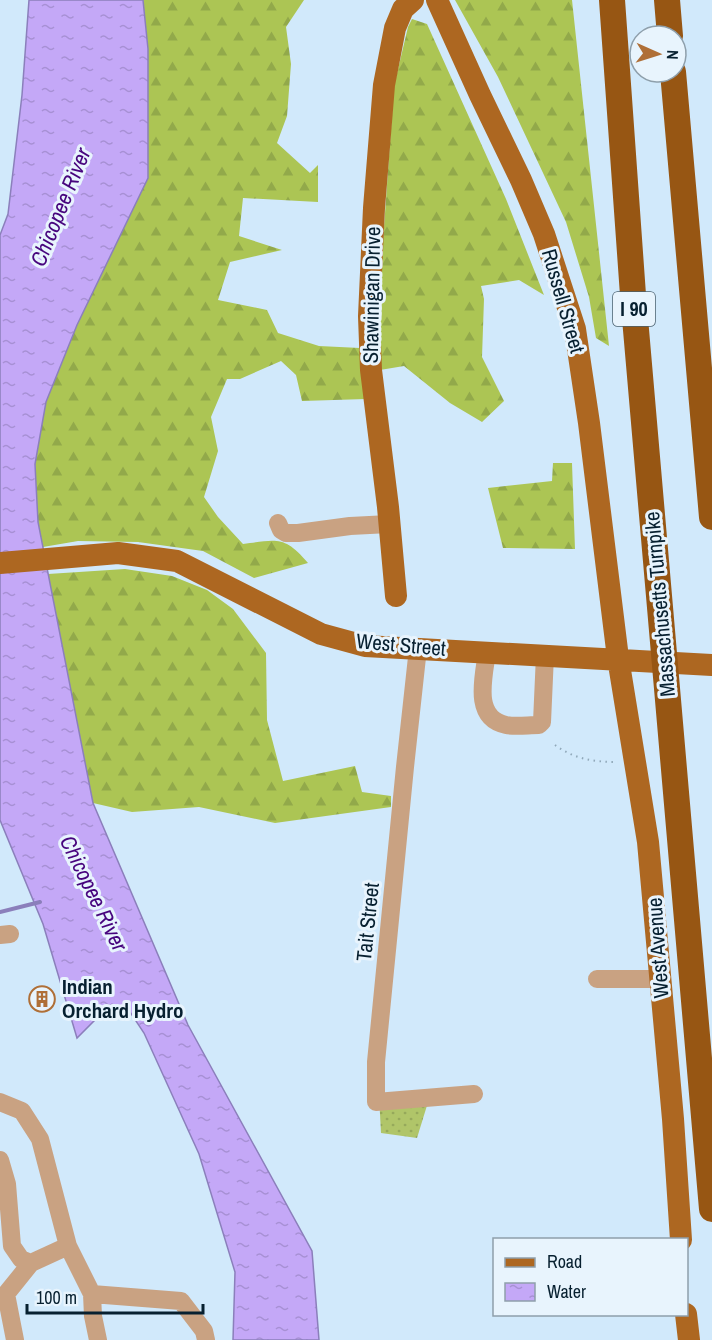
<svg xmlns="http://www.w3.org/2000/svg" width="712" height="1340" font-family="'Archivo Narrow',sans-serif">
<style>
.green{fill:url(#green-dots)}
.forest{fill:url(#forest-firs)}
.water{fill:url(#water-ripples);stroke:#8b7fbb;stroke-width:1.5}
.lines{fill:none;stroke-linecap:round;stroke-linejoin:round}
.stream{stroke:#8b7fbb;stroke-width:4}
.path{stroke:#90a8b9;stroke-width:2;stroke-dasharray:1.5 4.5;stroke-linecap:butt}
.minor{stroke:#c9a282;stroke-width:18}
.major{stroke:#ad6721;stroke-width:22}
.highway{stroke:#975613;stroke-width:26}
.labels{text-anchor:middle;stroke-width:6;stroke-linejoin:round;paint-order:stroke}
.shield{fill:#e8f4fd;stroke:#4a606e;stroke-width:1.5}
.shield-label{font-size:20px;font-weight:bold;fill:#072030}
.street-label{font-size:21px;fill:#072030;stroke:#e8f4fd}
.poi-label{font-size:21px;font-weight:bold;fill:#072030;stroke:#e8f4fd;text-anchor:start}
.water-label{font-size:22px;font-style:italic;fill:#47057e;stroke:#e8f4fd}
</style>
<defs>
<pattern id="green-dots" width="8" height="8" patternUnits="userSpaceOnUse" patternTransform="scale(1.5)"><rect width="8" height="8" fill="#b0c569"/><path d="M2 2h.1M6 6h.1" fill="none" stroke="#96a95b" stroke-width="1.8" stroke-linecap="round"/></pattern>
<pattern id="forest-firs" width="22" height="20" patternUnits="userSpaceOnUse" patternTransform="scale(1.5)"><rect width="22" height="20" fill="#acc554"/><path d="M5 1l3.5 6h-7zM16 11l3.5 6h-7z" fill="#92a94a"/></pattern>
<pattern id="water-ripples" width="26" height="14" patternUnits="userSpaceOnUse" patternTransform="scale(1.5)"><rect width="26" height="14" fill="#c4a8f7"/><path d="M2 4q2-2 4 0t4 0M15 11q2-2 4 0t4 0" fill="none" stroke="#a790d4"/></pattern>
</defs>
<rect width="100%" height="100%" fill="#d1e9fb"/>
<path class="green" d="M379 1095 429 1099 417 1138 381 1133Z"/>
<path class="forest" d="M143 0H304L286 27 291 64 287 116 277 143 310 173 318 165V202L243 198 239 236 282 250 230 262 218 300 267 310 278 333 319 346 360 348 366 399 302 401 296 375 281 361 240 379H227L211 417 218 451 204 497 218 517 243 544C277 540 284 535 308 563L254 578 203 551 138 542 78 541 43 547 38 522 35 464 46 402 77 325 148 178V49Z
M455 0H572L609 346 596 338 589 297 566 222 498 77Z
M412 19 427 24 506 199 544 295 519 280 481 286 484 299 482 357 504 401 482 422 450 403 404 366 380 370V284L394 86 408 27Z
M553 463H572L575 549 503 548 488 488 552 481Z
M125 569 172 576 207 590 233 609 266 653 267 720 283 781 355 766 362 792 391 796V807L275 823 199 807 132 812 93 803 48 574Z"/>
<path class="water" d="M29 0H143L148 49V178L77 325 46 402 35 464 38 522 93 803 188 1025 312 1251 319 1340H233L235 1272 199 1154 144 1033 126 1006 98 1017 77 1038 43 924 0 820V235L8 214 22 95Z"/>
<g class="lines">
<path class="stream" d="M0 912 40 902"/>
<path class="path" d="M555 745C574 759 594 762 617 762"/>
<path class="minor" d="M278 523 281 530 286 533H298L350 526 389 524
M418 648 405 767 376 1062V1102L474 1094
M487 652C484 676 472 718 506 725 516 727 528 725 539 725L542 722 545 655
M0 935 10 934
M597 979H660
M0 1102 22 1111 40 1139 68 1246 92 1294 181 1301 204 1331 206 1340
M0 1160 7 1184 12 1246 21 1259 31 1263 68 1246
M92 1294 93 1316 98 1340
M15 1340 6 1294 31 1263"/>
<path class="major" d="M437 0 480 95 521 180 544 234 575 329 589 423 618 658 648 842 673 1119 681 1240
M0 563 118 553 177 561 321 634 365 646 712 665
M396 596 388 507 371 370 369 316 374 208 384 85 395 28 403 9 413 0
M686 1314 689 1340"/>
<path class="highway" d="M612 0 633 295 712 1209
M667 0 670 36
M673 72 712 517"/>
</g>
<defs>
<g id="building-ring" transform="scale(1.35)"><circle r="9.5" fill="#e8f4fd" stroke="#af6f37" stroke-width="1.5"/><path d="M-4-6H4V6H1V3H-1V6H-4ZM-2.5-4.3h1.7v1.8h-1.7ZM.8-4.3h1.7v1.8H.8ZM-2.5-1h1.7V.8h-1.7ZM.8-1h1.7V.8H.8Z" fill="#af6f37"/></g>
</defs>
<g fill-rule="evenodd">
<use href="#building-ring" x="42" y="999"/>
</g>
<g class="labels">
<rect class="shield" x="613" y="292" width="42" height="34" rx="4.5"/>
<g class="shield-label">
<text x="634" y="316">I 90</text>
</g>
<g class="street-label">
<text transform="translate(372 295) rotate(-89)" y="7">Shawinigan Drive</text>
<text transform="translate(563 301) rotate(74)" y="7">Russell Street</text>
<text transform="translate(660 604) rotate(-95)" y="7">Massachusetts Turnpike</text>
<text transform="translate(401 645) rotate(5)" y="7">West Street</text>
<text transform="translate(368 922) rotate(-84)" y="7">Tait Street</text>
<text transform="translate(658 948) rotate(-94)" y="7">West Avenue</text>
</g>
<g class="poi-label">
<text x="62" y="994">Indian<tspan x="62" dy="24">Orchard Hydro</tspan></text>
</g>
<g class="water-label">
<text transform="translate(60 207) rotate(-68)" y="8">Chicopee River</text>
<text transform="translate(94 893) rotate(64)" y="8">Chicopee River</text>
</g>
</g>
<rect x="493" y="1238" width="195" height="78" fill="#e8f4fd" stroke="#8e9fab" stroke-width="1.5"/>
<rect x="505" y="1258" width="30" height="9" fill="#ad6721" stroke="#8e9fab" stroke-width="1.5"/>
<text x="547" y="1268" font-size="18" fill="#072030">Road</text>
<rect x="505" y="1283" width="30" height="18" fill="url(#water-ripples)" stroke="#8e9fab" stroke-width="1.5"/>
<text x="547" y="1298" font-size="18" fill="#072030">Water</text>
<g transform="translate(658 54) rotate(93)"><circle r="28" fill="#e8f4fd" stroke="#8e9fab" stroke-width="1.5"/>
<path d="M0-4.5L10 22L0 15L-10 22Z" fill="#af6f37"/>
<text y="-9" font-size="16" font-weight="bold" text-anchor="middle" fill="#072030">N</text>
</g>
<path d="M27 1304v9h176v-9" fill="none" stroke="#072030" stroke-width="3"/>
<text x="36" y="1304" font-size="18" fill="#072030" stroke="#e8f4fd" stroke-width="4.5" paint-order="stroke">100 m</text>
</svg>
